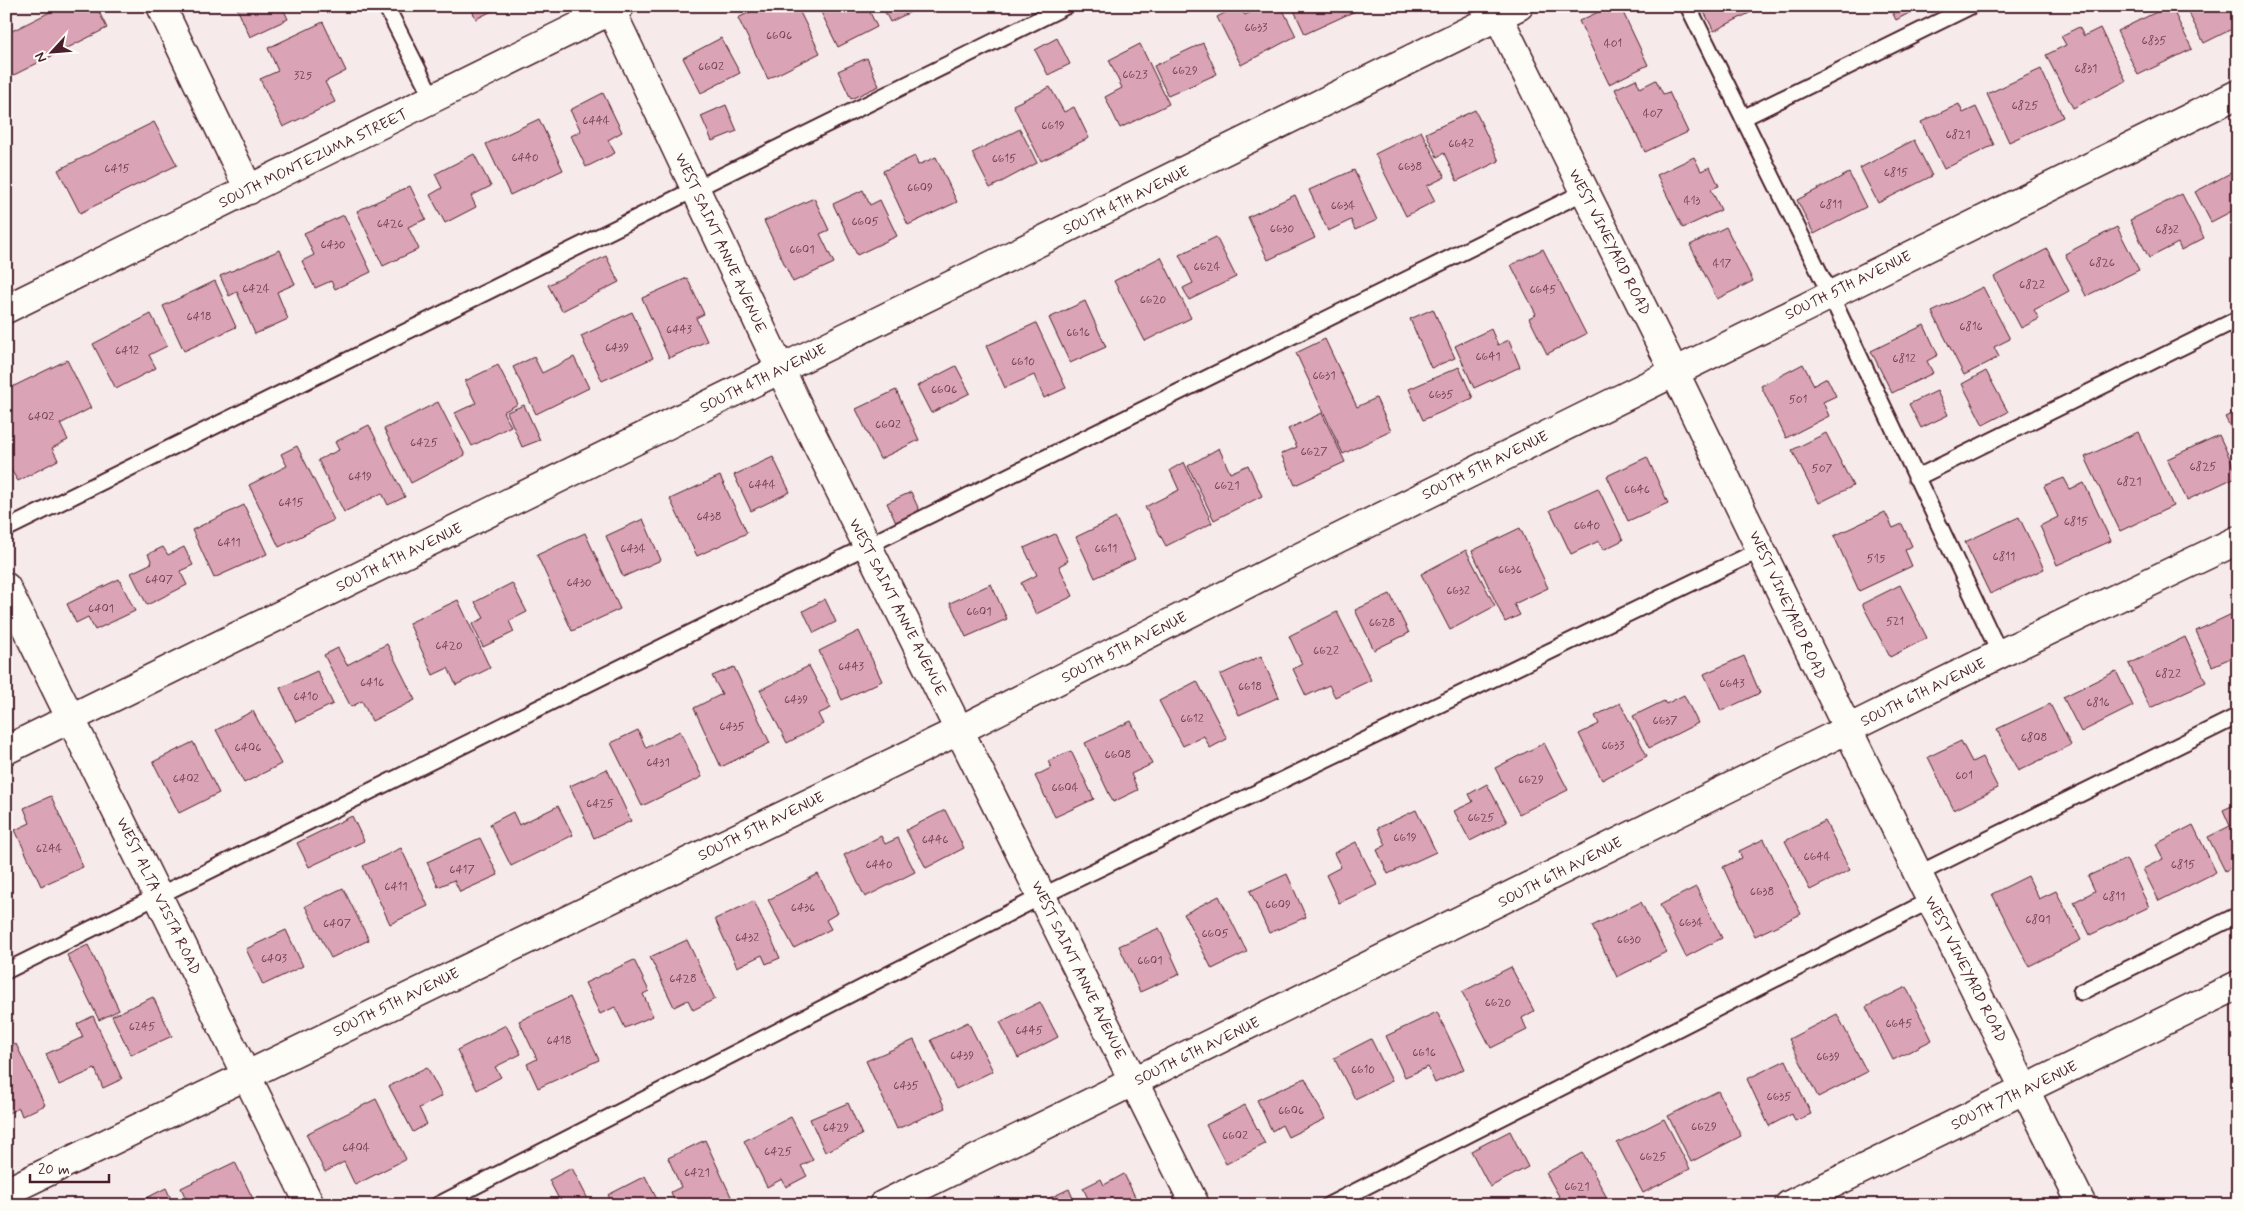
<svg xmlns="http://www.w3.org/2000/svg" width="2244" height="1211" font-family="Mynerve,sans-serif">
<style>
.building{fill:#dba3b6;stroke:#4a1f2b}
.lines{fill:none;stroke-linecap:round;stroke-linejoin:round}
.lane-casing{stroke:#4a1f2b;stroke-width:19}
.street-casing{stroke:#4a1f2b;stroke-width:31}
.secondary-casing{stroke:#4a1f2b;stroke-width:31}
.lane{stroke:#fdfcf7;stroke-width:15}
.street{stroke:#fdfcf7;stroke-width:28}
.secondary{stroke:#fdfcf7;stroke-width:28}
.labels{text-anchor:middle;stroke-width:4;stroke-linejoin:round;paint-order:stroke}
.number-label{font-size:12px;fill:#6e404e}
.street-label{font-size:15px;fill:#4a1f2b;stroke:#fdfcf7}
</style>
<rect width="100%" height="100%" fill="#f6eaea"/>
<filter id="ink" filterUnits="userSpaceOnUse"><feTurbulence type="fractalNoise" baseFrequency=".02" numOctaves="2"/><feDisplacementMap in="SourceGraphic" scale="10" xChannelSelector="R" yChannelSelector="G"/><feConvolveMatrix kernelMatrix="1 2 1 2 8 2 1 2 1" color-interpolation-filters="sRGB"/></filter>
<g filter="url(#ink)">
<path class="building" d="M62 6H96L107 28 8 78 6 34Z
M236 6H282L288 19 250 37Z
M470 6H502L476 19Z
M762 6H797L820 53 768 79 738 18Z
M818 6H867L877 27 838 47Z
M882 6H923L890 22Z
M1238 6 1245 15 1262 6H1281L1296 36 1241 65 1217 17Z
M1292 6H1364V7L1305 34Z
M1611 6H1620L1648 65 1609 84 1579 21Z
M1701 6H1763L1714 31Z
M1889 6H1922L1896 20Z
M2169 6H2171L2192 49 2138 75 2117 31Z
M2185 6H2238V26L2204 43Z
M323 22 346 71 325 82 335 102 283 127 260 79 278 71 268 48Z
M2079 27 2084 36 2100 28 2126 81 2073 108 2046 55 2066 45 2061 36Z
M721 38 740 73 701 93 683 58Z
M1057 38 1070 64 1048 75 1035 50Z
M1203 43 1217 74 1168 96 1154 66Z
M1140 44 1169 104 1120 128 1105 97 1122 88 1109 60Z
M867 58 879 86 851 99 838 71Z
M2041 69 2063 117 2009 142 1987 94Z
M1636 79 1640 88 1656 80 1663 94 1669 92 1688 132 1645 152 1615 89Z
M1050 87 1064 112 1074 107 1089 138 1041 161 1013 105Z
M603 93 622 132 608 140 615 153 586 167 571 136 581 131 570 110Z
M1959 104 1963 113 1976 107 1994 145 1944 169 1921 122Z
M726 105 737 131 712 141 701 116Z
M1475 110 1499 161 1457 181 1444 153 1437 157 1426 133Z
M539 119 563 170 510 195 486 144Z
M154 122 177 165 80 213 58 170Z
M1020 129 1037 163 990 188 972 153Z
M1421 131 1445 177 1427 186 1435 201 1406 216 1375 154Z
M1914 140 1932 176 1878 203 1860 168Z
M474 154 491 186 471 196 476 207 445 223 430 195 442 188 435 174Z
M915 156 918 165 936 157 957 202 908 225 883 171Z
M1694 157 1701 171 1710 167 1719 186 1711 189 1721 210 1683 228 1657 175Z
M2238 169V217L2234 210 2211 222 2195 192Z
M1354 170 1377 220 1355 230 1351 220 1328 231 1309 190Z
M1849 173 1866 207 1814 234 1797 200Z
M410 186 426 219 408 227 419 249 383 266 357 211Z
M863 190 870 205 880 200 897 236 857 255 833 204Z
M2182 194 2204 238 2181 250 2178 243 2149 258 2130 220Z
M1295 195 1315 238 1268 260 1248 217Z
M814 198 829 230 820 234 834 263 793 282 764 221Z
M344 215 371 272 335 289 331 281 315 288 302 261 314 255 304 233Z
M1726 227 1753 281 1717 299 1690 245Z
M2117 227 2139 270 2086 296 2065 254Z
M1216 237 1236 277 1189 300 1183 288 1193 283 1179 255Z
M1543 249 1586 334 1547 354 1529 318 1536 314 1511 265Z
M2047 249 2069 291 2034 310 2039 319 2021 328 1994 277Z
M280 250 295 284 277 292 288 319 255 334 237 292 229 296 220 276Z
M606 256 619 282 562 311 548 285Z
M1161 257 1191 318 1145 341 1114 281Z
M687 278 704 314 696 318 707 341 669 358 642 298Z
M215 281 236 327 184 351 163 306Z
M1983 287 2010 339 1994 347 1999 357 1964 375 1932 312Z
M1085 301 1106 347 1070 363 1049 318Z
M1433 309 1455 358 1431 368 1410 319Z
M632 312 653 358 602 381 581 336Z
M151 314 167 346 149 355 156 368 116 389 93 344Z
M1036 323 1066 388 1044 398 1034 375 1005 388 986 346Z
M1924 325 1938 355 1927 361 1933 373 1892 393 1871 351Z
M1491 329 1498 345 1509 340 1520 367 1474 388 1455 346Z
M1325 339 1357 407 1376 398 1391 431 1343 454 1296 353Z
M534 357 542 373 574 357 589 388 536 414 513 367Z
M67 360 91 408 60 424 68 440 52 448 58 460 18 481 6 462V390Z
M1803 364 1814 385 1827 378 1836 396 1823 402 1829 416 1786 438 1761 386Z
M498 365 518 404 503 412 511 426 472 446 455 413 476 403 465 381Z
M956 366 970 393 931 413 917 386Z
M1459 367 1473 398 1423 420 1409 389Z
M1986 371 2008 412 1983 425 1962 384Z
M896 390 919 440 880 459 856 409Z
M1937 391 1948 415 1921 428 1909 404Z
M438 402 465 455 411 483 384 429Z
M524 405 540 440 522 447 507 412Z
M2238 411V442L2225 417Z
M1322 413 1345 462 1295 485 1281 454 1297 447 1288 429Z
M369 425 405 497 388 505 382 493 344 512 318 460 339 450 335 442Z
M2138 432 2173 506 2120 531 2085 457Z
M1826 433 1853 486 1819 503 1792 450Z
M2219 435 2238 476 2187 500 2167 459Z
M297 446 334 520 279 547 249 485 287 466 281 454Z
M1219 448 1230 473 1248 465 1262 496 1214 520 1188 466Z
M773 457 790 492 751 511 734 475Z
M1647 457 1668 503 1628 521 1607 476Z
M1184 462 1212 523 1166 546 1145 507 1179 490 1170 470Z
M720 476 747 533 697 556 670 499Z
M2064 478 2070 489 2084 483 2111 541 2057 565 2040 526 2058 517 2044 486Z
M1598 488 1623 540 1603 550 1599 541 1571 554 1550 510Z
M911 492 920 512 896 523 887 503Z
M244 505 267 554 214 578 192 530Z
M1885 512 1893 528 1902 524 1912 546 1905 550 1912 566 1859 591 1834 536Z
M2019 517 2044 569 1990 594 1965 542Z
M1116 518 1135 559 1095 578 1076 537Z
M643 519 661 560 623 577 606 536Z
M1520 528 1548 588 1514 604 1520 615 1505 622 1472 551Z
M585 533 620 609 572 631 537 555Z
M1055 534 1068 561 1059 566 1073 596 1036 614 1021 583 1037 575 1024 548Z
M163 547 168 555 184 547 193 565 180 571 187 585 147 605 131 573 152 563 148 554Z
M1466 550 1495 606 1450 630 1421 574Z
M119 579 135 611 95 630 88 617 76 623 67 604Z
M512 583 527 612 509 621 514 632 483 647 472 624 484 618 475 602Z
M991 584 1007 619 966 637 950 603Z
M1900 585 1927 638 1890 657 1862 604Z
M1390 594 1409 633 1374 650 1355 610Z
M825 599 836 622 814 633 803 611Z
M458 600 490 668 456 685 448 668 433 675 409 623Z
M2238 611V655L2212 666 2196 631Z
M1337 612 1371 680 1335 697 1329 685 1306 696 1293 669 1302 664 1289 636Z
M859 631 882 681 842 700 819 651Z
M2185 637 2206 682 2150 708 2129 664Z
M387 644 415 700 372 721 362 701 351 707 324 655 338 648 347 665Z
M1261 656 1279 697 1239 715 1220 675Z
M1744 656 1760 693 1721 711 1704 674Z
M809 666 831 708 818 714 823 724 787 743 760 690Z
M734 667 770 743 721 767 694 708 722 694 712 676Z
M317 671 333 704 296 722 280 688Z
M2116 671 2133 706 2081 732 2063 697Z
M1197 681 1227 739 1210 748 1204 736 1183 746 1159 701Z
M1684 695 1698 723 1649 748 1633 716 1664 701 1666 704Z
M1620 703 1647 756 1602 780 1579 734 1599 724 1595 716Z
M2050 704 2071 745 2018 771 1997 729Z
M253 711 281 764 244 783 216 730Z
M1131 721 1152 764 1131 774 1138 790 1113 802 1085 743Z
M638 730 646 748 680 731 702 777 642 806 611 743Z
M1961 741 1972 762 1982 757 1998 788 1954 810 1928 757Z
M193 742 219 793 179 813 153 762Z
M1544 743 1568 790 1519 814 1495 768Z
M1071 751 1094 799 1055 817 1035 776 1051 768 1048 761Z
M607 769 631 821 594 838 570 786Z
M1487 784 1507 822 1470 841 1454 811 1473 802 1469 794Z
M51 796 83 867 41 886 15 830 30 823 24 808Z
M2238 803V864L2225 871 2208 837 2230 826 2223 810Z
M558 806 573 835 511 866 490 824 513 812 519 825Z
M945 810 964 848 926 868 906 830Z
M1416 810 1436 852 1388 874 1377 850 1386 845 1378 828Z
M352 816 364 841 309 867 297 843Z
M1825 821 1850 870 1810 890 1785 841Z
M2193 825 2216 872 2159 901 2143 869 2163 859 2156 844Z
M881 836 885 844 898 838 915 872 865 897 844 855Z
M480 838 498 875 460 892 454 880 438 887 427 862Z
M1764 839 1801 914 1755 936 1723 867 1742 858 1739 851Z
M1356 842 1377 885 1339 903 1326 875 1341 867 1334 853Z
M401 848 428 906 390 924 363 866Z
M2126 859 2149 907 2090 935 2074 902 2095 891 2088 876Z
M818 874 838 913 826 920 831 929 794 948 768 900Z
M1287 874 1306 917 1269 933 1250 891Z
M2028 876 2039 899 2056 891 2081 940 2029 966 1992 894Z
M1696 887 1722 938 1686 957 1660 905Z
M343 888 369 940 331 958 305 906Z
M1219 896 1247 952 1212 969 1184 914Z
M754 901 780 958 766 964 762 955 737 967 715 919Z
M1641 902 1666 952 1617 977 1592 926Z
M1159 928 1180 974 1140 992 1119 946Z
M286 930 303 966 263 985 246 949Z
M687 940 715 999 693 1010 688 1000 674 1007 650 957Z
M88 945 119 1010 99 1020 67 955Z
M634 960 649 991 643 994 653 1016 625 1028 615 1007 600 1014 585 983Z
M1511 967 1534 1011 1522 1018 1527 1030 1491 1048 1462 992Z
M1906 987 1932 1040 1893 1060 1866 1007Z
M153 997 172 1036 131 1055 112 1016Z
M570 997 599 1060 538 1088 527 1064 537 1059 519 1021Z
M1040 1002 1058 1037 1018 1058 1000 1022Z
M1437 1012 1464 1069 1435 1083 1428 1067 1405 1077 1386 1036Z
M1837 1014 1867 1072 1818 1097 1789 1039Z
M93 1016 122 1079 103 1088 95 1069 59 1085 46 1054 83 1037 77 1024Z
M968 1022 993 1071 956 1089 931 1040Z
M506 1025 521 1054 495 1067 501 1077 477 1090 457 1050Z
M1371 1039 1392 1081 1355 1099 1334 1058Z
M914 1040 945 1108 897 1129 866 1061Z
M16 1044 45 1105 22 1116 19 1108 6 1114V1048Z
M1786 1060 1811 1114 1795 1121 1792 1114 1769 1126 1747 1079Z
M427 1067 442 1096 419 1108 427 1124 413 1132 389 1086Z
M1305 1078 1325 1119 1288 1137 1282 1125 1272 1131 1257 1100Z
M1718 1091 1741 1136 1691 1162 1668 1116Z
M376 1099 406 1159 355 1185 344 1162 325 1172 306 1134Z
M848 1103 862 1135 825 1152 810 1119Z
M1245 1105 1265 1144 1226 1164 1206 1125Z
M791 1117 813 1160 801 1166 807 1176 786 1187 782 1179 767 1187 744 1141Z
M1664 1119 1690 1169 1643 1193 1617 1143Z
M1510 1131 1528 1167 1490 1187 1471 1151Z
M705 1140 735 1205H676L671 1192 681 1187 668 1158Z
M1583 1153 1608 1200 1598 1205H1564L1546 1173Z
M235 1162 256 1205H189L181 1188Z
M572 1168 591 1205H562L549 1180Z
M1124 1174 1139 1205H1091L1083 1188 1101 1179 1104 1185Z
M645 1176 660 1205H613L608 1195Z
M166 1188 174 1205H133Z
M1069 1189 1076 1205H1035Z
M1545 1197 1549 1205H1529Z"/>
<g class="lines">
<g class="lane-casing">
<path id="lane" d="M386 6 433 99
M1688 6 1830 294 2000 654
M1743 118 1971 6
M1916 478 2238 319
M6 529 1066 6
M1918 874 2238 716
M6 971 1584 192
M2081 992 2238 915
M438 1205 1042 896 1762 549
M1329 1205 1931 900"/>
</g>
<g class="street-casing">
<path id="street" d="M161 6 249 190
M609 6 795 400 1195 1205
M1493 6 1674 371 1918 874 2082 1205
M6 309 620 6
M6 587 310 1205
M6 750 1519 6
M6 1192 960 730 1290 562 2238 94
M883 1205 2000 654 2238 540"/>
</g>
<g class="secondary-casing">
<path id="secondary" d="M1789 1205 2238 985"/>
</g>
<use href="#lane" class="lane"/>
<use href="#street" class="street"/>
<use href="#secondary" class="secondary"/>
</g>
</g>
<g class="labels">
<g class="number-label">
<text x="1256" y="31">6633</text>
<text x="779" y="39">6606</text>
<text x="2154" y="44">6835</text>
<text x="1613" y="47">401</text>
<text x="711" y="70">6602</text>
<text x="2086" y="72">6831</text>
<text x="1185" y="74">6629</text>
<text x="1135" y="78">6623</text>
<text x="303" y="79">325</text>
<text x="2025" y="109">6825</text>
<text x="1653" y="117">407</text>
<text x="596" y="124">6444</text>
<text x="1053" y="129">6619</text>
<text x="1958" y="138">6821</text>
<text x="1461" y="147">6642</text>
<text x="525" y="161">6440</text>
<text x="1004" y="162">6615</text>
<text x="1410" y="170">6638</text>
<text x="117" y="172">6415</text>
<text x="1896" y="176">6815</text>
<text x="920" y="191">6609</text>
<text x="1692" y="204">413</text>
<text x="1831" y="208">6811</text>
<text x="1343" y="209">6634</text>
<text x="865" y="225">6605</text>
<text x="390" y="227">6426</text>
<text x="1282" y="232">6630</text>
<text x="2167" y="233">6832</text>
<text x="333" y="248">6430</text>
<text x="802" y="253">6601</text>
<text x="2102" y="266">6826</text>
<text x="1722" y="267">417</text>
<text x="1207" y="270">6624</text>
<text x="2032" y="288">6822</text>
<text x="256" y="292">6424</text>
<text x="1543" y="293">6645</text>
<text x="1153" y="303">6620</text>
<text x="199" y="320">6418</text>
<text x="1971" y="330">6816</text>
<text x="679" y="333">6443</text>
<text x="1078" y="336">6616</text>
<text x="617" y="351">6439</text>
<text x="127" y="354">6412</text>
<text x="1488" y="360">6641</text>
<text x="1904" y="362">6812</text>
<text x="1023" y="365">6610</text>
<text x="1324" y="379">6631</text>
<text x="944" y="393">6606</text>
<text x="1441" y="398">6635</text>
<text x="1798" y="403">501</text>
<text x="41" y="420">6402</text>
<text x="888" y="428">6602</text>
<text x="424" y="446">6425</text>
<text x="1314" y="455">6627</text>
<text x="2203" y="470">6825</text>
<text x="1822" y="472">507</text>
<text x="360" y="480">6419</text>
<text x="2129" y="485">6821</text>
<text x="762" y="488">6444</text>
<text x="1227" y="489">6621</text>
<text x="1637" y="493">6646</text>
<text x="291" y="506">6415</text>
<text x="709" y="520">6438</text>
<text x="2076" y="525">6815</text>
<text x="1587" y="529">6640</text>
<text x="229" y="546">6411</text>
<text x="633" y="552">6434</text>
<text x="1106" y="552">6611</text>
<text x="2004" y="560">6811</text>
<text x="1876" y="562">515</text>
<text x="1510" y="573">6636</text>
<text x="159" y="583">6407</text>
<text x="579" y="586">6430</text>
<text x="1458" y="594">6632</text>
<text x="101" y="612">6401</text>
<text x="979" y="615">6601</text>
<text x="1895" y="625">521</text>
<text x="1382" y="626">6628</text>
<text x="449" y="649">6420</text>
<text x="1326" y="654">6622</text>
<text x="851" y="670">6443</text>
<text x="2168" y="677">6822</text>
<text x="372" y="686">6416</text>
<text x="1732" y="687">6643</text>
<text x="1250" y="690">6618</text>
<text x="306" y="700">6410</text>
<text x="796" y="703">6439</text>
<text x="2098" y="706">6816</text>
<text x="1192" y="722">6612</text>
<text x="1665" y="724">6637</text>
<text x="732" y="730">6435</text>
<text x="2034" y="741">6808</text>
<text x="1613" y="749">6633</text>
<text x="248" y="751">6406</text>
<text x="1118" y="758">6608</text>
<text x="658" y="766">6431</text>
<text x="1964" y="779">601</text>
<text x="186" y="782">6402</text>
<text x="1531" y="783">6629</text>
<text x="1065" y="791">6604</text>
<text x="600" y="807">6425</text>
<text x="1481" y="821">6625</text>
<text x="1405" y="841">6619</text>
<text x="935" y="843">6446</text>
<text x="49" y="852">6244</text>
<text x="1817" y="860">6644</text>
<text x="879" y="868">6440</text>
<text x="2183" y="868">6815</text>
<text x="462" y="873">6417</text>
<text x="396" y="890">6411</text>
<text x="1762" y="895">6638</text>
<text x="2114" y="900">6811</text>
<text x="1278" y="908">6609</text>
<text x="803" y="911">6436</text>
<text x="2038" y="923">6801</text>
<text x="1691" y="926">6634</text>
<text x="337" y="927">6407</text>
<text x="1215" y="937">6605</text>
<text x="747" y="941">6432</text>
<text x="1629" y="943">6630</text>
<text x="274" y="962">6403</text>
<text x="1150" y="964">6601</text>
<text x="683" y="982">6428</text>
<text x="1498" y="1006">6620</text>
<text x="1899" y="1027">6645</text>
<text x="142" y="1030">6245</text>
<text x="1029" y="1034">6445</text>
<text x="559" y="1044">6418</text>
<text x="1424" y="1056">6616</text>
<text x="962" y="1059">6439</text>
<text x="1828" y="1060">6639</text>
<text x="1363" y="1073">6610</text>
<text x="906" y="1089">6435</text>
<text x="1779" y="1100">6635</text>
<text x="1291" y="1114">6606</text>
<text x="1704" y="1130">6629</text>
<text x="836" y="1131">6429</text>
<text x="1235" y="1139">6602</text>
<text x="356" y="1151">6404</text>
<text x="778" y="1155">6425</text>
<text x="1653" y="1160">6625</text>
<text x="697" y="1176">6421</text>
<text x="1577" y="1190">6621</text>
</g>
<g class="street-label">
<text transform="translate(313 158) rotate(-26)" y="5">SOUTH MONTEZUMA STREET</text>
<text transform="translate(1126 200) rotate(-26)" y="5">SOUTH 4TH AVENUE</text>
<text transform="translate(1610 242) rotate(63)" y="5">WEST VINEYARD ROAD</text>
<text transform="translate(721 243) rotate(65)" y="5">WEST SAINT ANNE AVENUE</text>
<text transform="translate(1848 285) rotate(-26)" y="5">SOUTH 5TH AVENUE</text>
<text transform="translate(763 378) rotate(-26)" y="5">SOUTH 4TH AVENUE</text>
<text transform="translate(1485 465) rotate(-26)" y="5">SOUTH 5TH AVENUE</text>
<text transform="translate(399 557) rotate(-26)" y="5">SOUTH 4TH AVENUE</text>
<text transform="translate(1788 605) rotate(65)" y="5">WEST VINEYARD ROAD</text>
<text transform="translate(898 607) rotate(63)" y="5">WEST SAINT ANNE AVENUE</text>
<text transform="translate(1124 647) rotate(-27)" y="5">SOUTH 5TH AVENUE</text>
<text transform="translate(1923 692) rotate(-26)" y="5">SOUTH 6TH AVENUE</text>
<text transform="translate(761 826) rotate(-26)" y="5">SOUTH 5TH AVENUE</text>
<text transform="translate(1560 872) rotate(-27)" y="5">SOUTH 6TH AVENUE</text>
<text transform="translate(159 896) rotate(64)" y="5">WEST ALTA VISTA ROAD</text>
<text transform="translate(1966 969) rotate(63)" y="5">WEST VINEYARD ROAD</text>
<text transform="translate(1079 970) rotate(64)" y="5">WEST SAINT ANNE AVENUE</text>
<text transform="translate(396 1002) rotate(-26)" y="5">SOUTH 5TH AVENUE</text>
<text transform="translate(1197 1051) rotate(-26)" y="5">SOUTH 6TH AVENUE</text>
<text transform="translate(2014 1095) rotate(-26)" y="5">SOUTH 7TH AVENUE</text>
</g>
</g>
<rect width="2244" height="1211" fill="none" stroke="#fdfcf7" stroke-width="25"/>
<rect x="12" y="12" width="2219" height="1186" fill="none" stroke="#4a1f2b" stroke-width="2" filter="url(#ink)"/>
<g transform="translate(52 52) rotate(244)" stroke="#fdfcf7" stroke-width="4" paint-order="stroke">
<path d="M0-4L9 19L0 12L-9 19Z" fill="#4a1f2b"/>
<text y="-8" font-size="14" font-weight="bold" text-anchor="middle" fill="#4a1f2b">N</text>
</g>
<path d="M30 1174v8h79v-8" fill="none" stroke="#4a1f2b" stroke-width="2.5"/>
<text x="38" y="1174" font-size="15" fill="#4a1f2b" stroke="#fdfcf7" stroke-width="4" paint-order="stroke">20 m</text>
</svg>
